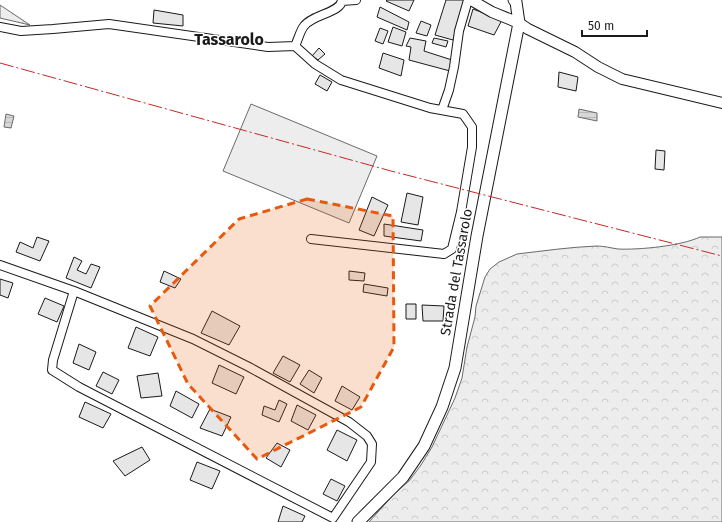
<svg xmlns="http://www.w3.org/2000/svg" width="722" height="522" font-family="'Fira Sans',sans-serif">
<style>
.forest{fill:url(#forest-crowns);stroke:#6a6a6a}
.garden{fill:#ededed;stroke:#6a6a6a}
.water{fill:url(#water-rules);stroke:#6a6a6a}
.building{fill:#e6e6e6;stroke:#1a1a1a}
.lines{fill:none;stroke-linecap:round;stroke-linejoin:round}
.minor-casing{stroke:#1a1a1a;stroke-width:10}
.tertiary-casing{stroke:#1a1a1a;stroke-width:12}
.secondary-casing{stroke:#1a1a1a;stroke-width:13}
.minor{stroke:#fff;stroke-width:8}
.tertiary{stroke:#fff;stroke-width:10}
.secondary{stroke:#fff;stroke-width:11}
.power{stroke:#c62828;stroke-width:1;stroke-dasharray:14 3 2 3;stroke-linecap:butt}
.marked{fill:#e8590c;fill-opacity:0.2;stroke:#e8590c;stroke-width:3;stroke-dasharray:8 5;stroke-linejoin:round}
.labels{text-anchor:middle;stroke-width:3;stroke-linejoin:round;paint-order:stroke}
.street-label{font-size:14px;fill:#1a1a1a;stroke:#fff}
.quarter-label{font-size:16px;font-weight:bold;fill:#1a1a1a;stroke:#fff}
</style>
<defs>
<pattern id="forest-crowns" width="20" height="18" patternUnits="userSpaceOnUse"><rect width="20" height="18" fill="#ededed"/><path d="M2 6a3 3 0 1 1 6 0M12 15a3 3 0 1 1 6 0" fill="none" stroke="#cbcbcb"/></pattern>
<pattern id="water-rules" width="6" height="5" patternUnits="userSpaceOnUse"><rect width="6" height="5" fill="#d7d7d7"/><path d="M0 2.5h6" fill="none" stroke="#b8b8b8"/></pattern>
</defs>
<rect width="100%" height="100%" fill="#fff"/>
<path class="forest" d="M0 5 30 25 0 18Z
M700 237H722V522H369L394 494 409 481 421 465 432 447 455 398 462 378 467 347 475 317 476 306 485 277 490 269 499 262 517 254C543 251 570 247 597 246 604 246 611 248 618 249 639 250 681 246 700 237Z"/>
<path class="garden" d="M251 104 377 156 349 223 223 171Z"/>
<path class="water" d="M579 109 597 113V121L578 117Z
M6 114 14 116 11 128 4 127Z"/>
<path class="building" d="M387 0H414L409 11 386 1Z
M446 0H465L453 40 435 35Z
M380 7 409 22 407 30 377 17Z
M473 9 502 20 494 35 468 26Z
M154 10 183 15V26L153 23Z
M421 21 431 25 427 36 416 33Z
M393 27 406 32 402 46 388 42Z
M380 28 388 31 383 44 375 41Z
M410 38 426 41 424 51 452 60 450 71 409 60 411 47 406 46Z
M434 38 448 41 446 47 432 43Z
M319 48 325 54 318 60 312 56Z
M383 53 404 60 401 76 379 68Z
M559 72 578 77 576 91 558 87Z
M320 75 332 82 327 91 315 84Z
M656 150 665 151 664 170 655 169Z
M407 193 423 197 418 225 401 222Z
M372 197 388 205 374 236 359 230Z
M384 224 423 230 421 241 384 236Z
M37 237 49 241 40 261 16 252 20 242 33 248Z
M74 257 82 261 77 270 86 274 91 264 100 267 91 288 66 278Z
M164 271 181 279 175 288 160 282Z
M349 271 365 273 364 281 349 280Z
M0 279 13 283 8 298 0 295Z
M364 284 388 288 387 296 363 292Z
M45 298 64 306 57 322 38 314Z
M406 304H416V319H406Z
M422 305 444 306 443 321H423Z
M212 311 240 326 229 345 201 333Z
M136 327 158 337 150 356 128 348Z
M79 344 96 352 89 370 73 363Z
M283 356 300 365 290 382 273 373Z
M219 365 244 377 236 394 212 383Z
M309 370 322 378 314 393 300 384Z
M103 372 119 380 112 394 96 386Z
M158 373 162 396 141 398 137 376Z
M342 386 360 397 352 410 335 401Z
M176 391 199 404 192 418 170 406Z
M279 400 287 404 279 422 262 415 264 406 275 410Z
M85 402 111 414 103 428 79 417Z
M297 405 316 415 308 430 291 421Z
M210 409 231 417 222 436 200 428Z
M337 430 357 440 347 461 327 450Z
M277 443 290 450 281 467 266 458Z
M142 447 150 460 125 476 113 461Z
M197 462 220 471 212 489 190 480Z
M331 479 345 486 337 501 323 494Z
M283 506 305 516 302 522H278Z"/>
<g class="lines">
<g class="minor-casing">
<path id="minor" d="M342 1 356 0
M0 27 21 31 53 29 109 24 268 47 295 46 315 64 341 80 430 108 463 114 472 127V147L461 212 452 249 444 254 311 239
M295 46C298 40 300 31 304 26 313 14 341 13 342 0
M442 110 449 90 454 67 459 31 468 0
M0 265 74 291 193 339 249 367 349 422 367 436 372 444 371 462 333 518 79 387 52 370 53 360 74 291"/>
</g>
<g class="tertiary-casing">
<path id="tertiary" d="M471 0 492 12 519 23 528 29 575 52 598 67 622 79 722 103"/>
</g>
<g class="secondary-casing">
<path id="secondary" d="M358 522 403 477 424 446 442 407 455 368 477 236 519 23 516 2 514 0"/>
</g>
<use href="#minor" class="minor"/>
<use href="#tertiary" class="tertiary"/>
<use href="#secondary" class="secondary"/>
<path class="power" d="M0 63 391 171 722 256"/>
</g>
<path class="marked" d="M307 199 393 216 394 347 361 407 257 459 188 384 150 306 239 219Z"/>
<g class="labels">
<g class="street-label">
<text transform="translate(456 272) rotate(-80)" y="5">Strada del Tassarolo</text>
</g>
<g class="quarter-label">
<text x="229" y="45">Tassarolo</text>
</g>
</g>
<path d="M582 30v6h65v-6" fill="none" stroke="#1a1a1a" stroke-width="2"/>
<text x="588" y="30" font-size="12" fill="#1a1a1a" stroke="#ffffff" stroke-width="3" paint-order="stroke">50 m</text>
</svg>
